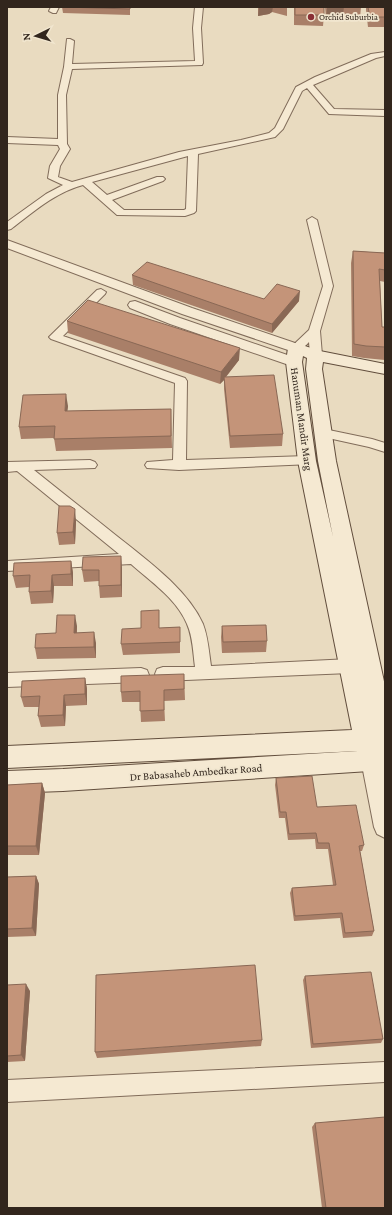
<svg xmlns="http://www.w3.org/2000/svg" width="392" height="1215" font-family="'Crimson Pro',serif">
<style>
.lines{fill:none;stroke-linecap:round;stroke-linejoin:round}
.minor-casing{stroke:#816c5a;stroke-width:2}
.tertiary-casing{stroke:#816c5a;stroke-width:2}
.secondary-casing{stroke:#624e3d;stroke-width:2}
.minor{fill:#f5e9d2;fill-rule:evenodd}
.tertiary{fill:#f5e9d2;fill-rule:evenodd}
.secondary{fill:#f5e9d2;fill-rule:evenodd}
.wall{fill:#a97f68}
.shaded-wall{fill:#896855}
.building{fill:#c49479;stroke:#896855}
.poi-dot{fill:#8a2f34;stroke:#f1e6cf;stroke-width:1.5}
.labels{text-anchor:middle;stroke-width:3.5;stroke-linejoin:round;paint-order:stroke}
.far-poi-label{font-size:9px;fill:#32261d;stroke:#f1e6cf;text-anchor:start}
.street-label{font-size:11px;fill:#32261d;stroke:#f1e6cf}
</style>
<rect width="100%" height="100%" fill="#e9dbc0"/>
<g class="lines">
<g class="minor-casing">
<path id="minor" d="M51 7H59L56 13H53L49 11Z
M195 7H203L201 28 203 63 202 65 72 69 66 95 67 144 70 149 60 166 58 177 72 182 179 152 241 140 269 133 275 128 296 87 315 77 371 54 385 52V56L376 58 313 85 334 109 385 110V116L329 114 307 88 302 91 283 129 275 137 198 154 196 211 194 213 185 216 117 215 83 185C56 192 33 212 11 229L7 230V222L46 194 63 185 48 178 50 166 60 149 58 145 7 143V137L58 139V95L64 67 67 39H70L74 41 72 64 195 61 193 28ZM188 156 186 209 184 210H124L112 200 163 181 165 179 163 177H157L107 195 92 182Z
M312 217 317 220 333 286 320 331 322 355 320 358H312L310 355 309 342C304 347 300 353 292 351L290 348 309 330 323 286 307 220Z
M101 289 106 292 105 294 63 336 185 378 187 381 186 460 307 456 312 458 314 461 312 464 179 470 147 468 145 465 147 462 173 460 175 383 51 339 49 337 97 290Z
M324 429 372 439 385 443V452L369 447 319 436 318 433 319 430Z
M90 460 95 462 97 465 95 468 34 470C60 491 87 512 113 533 144 558 187 588 203 624 208 637 209 652 211 666L350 659 356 661 358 666 356 671 350 673 163 681 157 679 155 674 157 669 163 667H195C193 653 193 637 187 624 177 599 150 581 131 564L7 571V561L119 554 17 471 7 472V462Z
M141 668 147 670 149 675 147 680 141 682 7 687V673Z
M385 1062V1082L7 1102V1080Z"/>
</g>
<g class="tertiary-casing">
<path id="tertiary" d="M7 240 192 308 301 345 303 348 301 351 296 353 291 351 182 314 7 248Z
M135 301 180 318 299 359 301 362 299 365 294 367 289 365 170 324 130 308 128 305 130 302Z
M372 750 380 753 385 771V838L377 834 374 827 361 760 364 753Z"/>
</g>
<g class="secondary-casing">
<path id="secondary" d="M296 343 320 351 385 364V374L323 362 322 369 336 461 385 686V770L63 791 7 793V771L63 769 358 751 7 768V746L352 730 298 461 286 362 288 348 290 344ZM303 356 307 358 306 369 318 461 333 537 316 461 302 362Z"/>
</g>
<use href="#minor" class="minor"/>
<use href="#tertiary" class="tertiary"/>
<use href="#secondary" class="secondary"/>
</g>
<path class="wall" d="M62 7H130V15L63 13Z
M255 7H287V16L272 12 269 14 258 16V8Z
M294 7H324V15L323 26 294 25Z
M325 7H361L360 18 343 14 326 18Z
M366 7H385V27H368L366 10Z
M353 251 385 253V282L380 281 382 327H385V360L364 358 352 356 351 263Z
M132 275 264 299 299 301 272 333 133 285Z
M67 321 239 360 226 377 283 434 282 446 230 448 224 389V380L220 384 68 333Z
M68 406 67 411 171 409 172 448 56 451 54 438 21 439 19 427Z
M76 521 75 544 59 545 57 533Z
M71 561 73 573V586H54L53 603 31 604 29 592V587L16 588 13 576Z
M122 568V597L100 598 99 586V581L84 582 82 570Z
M77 626V633L96 643V658L37 659 35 648 56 633Z
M222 626 267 641 266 652 222 653 221 637Z
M180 627V653L123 655 121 644 160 628Z
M184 674 185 700 164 701 165 721 141 722 140 702H122L121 692Z
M85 678 87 689V705L66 706 65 726 41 727 38 716 39 707H24L21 697Z
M276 778 317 807 364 845 362 851H360L374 931 372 936 343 938 340 918 294 921 290 893 292 888 333 885 328 849H316L315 839 288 840 285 818H279L275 785Z
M42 783 45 793 39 855H7V785Z
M36 876 39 884 36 936 7 937V877Z
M305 976 383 1039 381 1043 311 1048 303 980Z
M7 985 30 991 25 1061 7 1062Z
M262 1040 261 1046 97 1058 95 1052Z
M315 1123 385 1208H322L312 1127Z"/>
<path class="shaded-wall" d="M259 7H273L272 12 269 14 258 16Z
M331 7H344L343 14 326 18 327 8Z
M300 291 299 301 272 333V324Z
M240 348 239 360 224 379V377V380L220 384 221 372Z
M66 394 68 406 66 423 65 411Z
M75 509 76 521 75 544 73 532Z
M121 556 122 568V597L121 585Z
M71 561 73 573V586L71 574Z
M52 575 54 586 53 603 51 591Z
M75 615 77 626 76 644 74 633Z
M94 632 96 643V658L94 647Z
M85 678 87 689V705L85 694Z
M64 695 66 706 65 726 63 715Z
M42 783 45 793 39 855 36 846Z
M36 876 39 884 36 936 32 928Z
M26 984 30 991 25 1061 21 1055Z"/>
<path class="building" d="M64 7H130V9Z
M295 7H324V15H295Z
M368 7H385V17H370Z
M353 251 385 253V270L379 269 382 327H385V347L366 346 354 344Z
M147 262 264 299 277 284 300 291 272 324 132 275Z
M88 300 240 348 221 372 67 321Z
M274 375 283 434 230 436 224 377Z
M66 394 65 411 171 409V436L54 439 55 426 19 427 23 395Z
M59 506H70L75 509 73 532 57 533Z
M121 556V585L99 586V570H82L83 557Z
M71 561V574L52 575 51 591 29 592 30 575 13 576 14 563Z
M159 610V628L180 627V642L121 644 122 629 141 628V611Z
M57 615H75L74 633 94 632V647L35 648 36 634 56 633Z
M266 625 267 641 223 642 222 626Z
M184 674V689L164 690V710L140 711V691L121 692V676Z
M85 678V694L64 695 63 715 38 716 40 696 21 697 22 681Z
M312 776 317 807 356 805 364 845 359 846 374 931 345 933 342 913 295 916 292 888 336 885 329 843H318L316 833 289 834 286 812H280L276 778Z
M42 783 36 846H7V785Z
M36 876 32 928 7 929V877Z
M255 965 262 1040 95 1052 96 975Z
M371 972 383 1039 313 1044 305 976Z
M26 984 21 1055 7 1056V985Z
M385 1117V1208H326L315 1123Z"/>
<circle class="poi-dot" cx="311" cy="17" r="4"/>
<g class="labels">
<g class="far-poi-label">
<text x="319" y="20">Orchid Suburbia</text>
</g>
<g class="street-label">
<text transform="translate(302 419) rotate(82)" y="4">Hanuman Mandir Marg</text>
<text transform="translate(196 772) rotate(-4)" y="4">Dr Babasaheb Ambedkar Road</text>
</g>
</g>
<rect width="392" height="1215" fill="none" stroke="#32261d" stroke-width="16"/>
<g transform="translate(36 36) rotate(265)" stroke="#f1e6cf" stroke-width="3" paint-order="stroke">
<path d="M0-3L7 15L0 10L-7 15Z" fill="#32261d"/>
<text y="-6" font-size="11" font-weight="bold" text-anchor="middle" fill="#32261d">N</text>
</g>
</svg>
